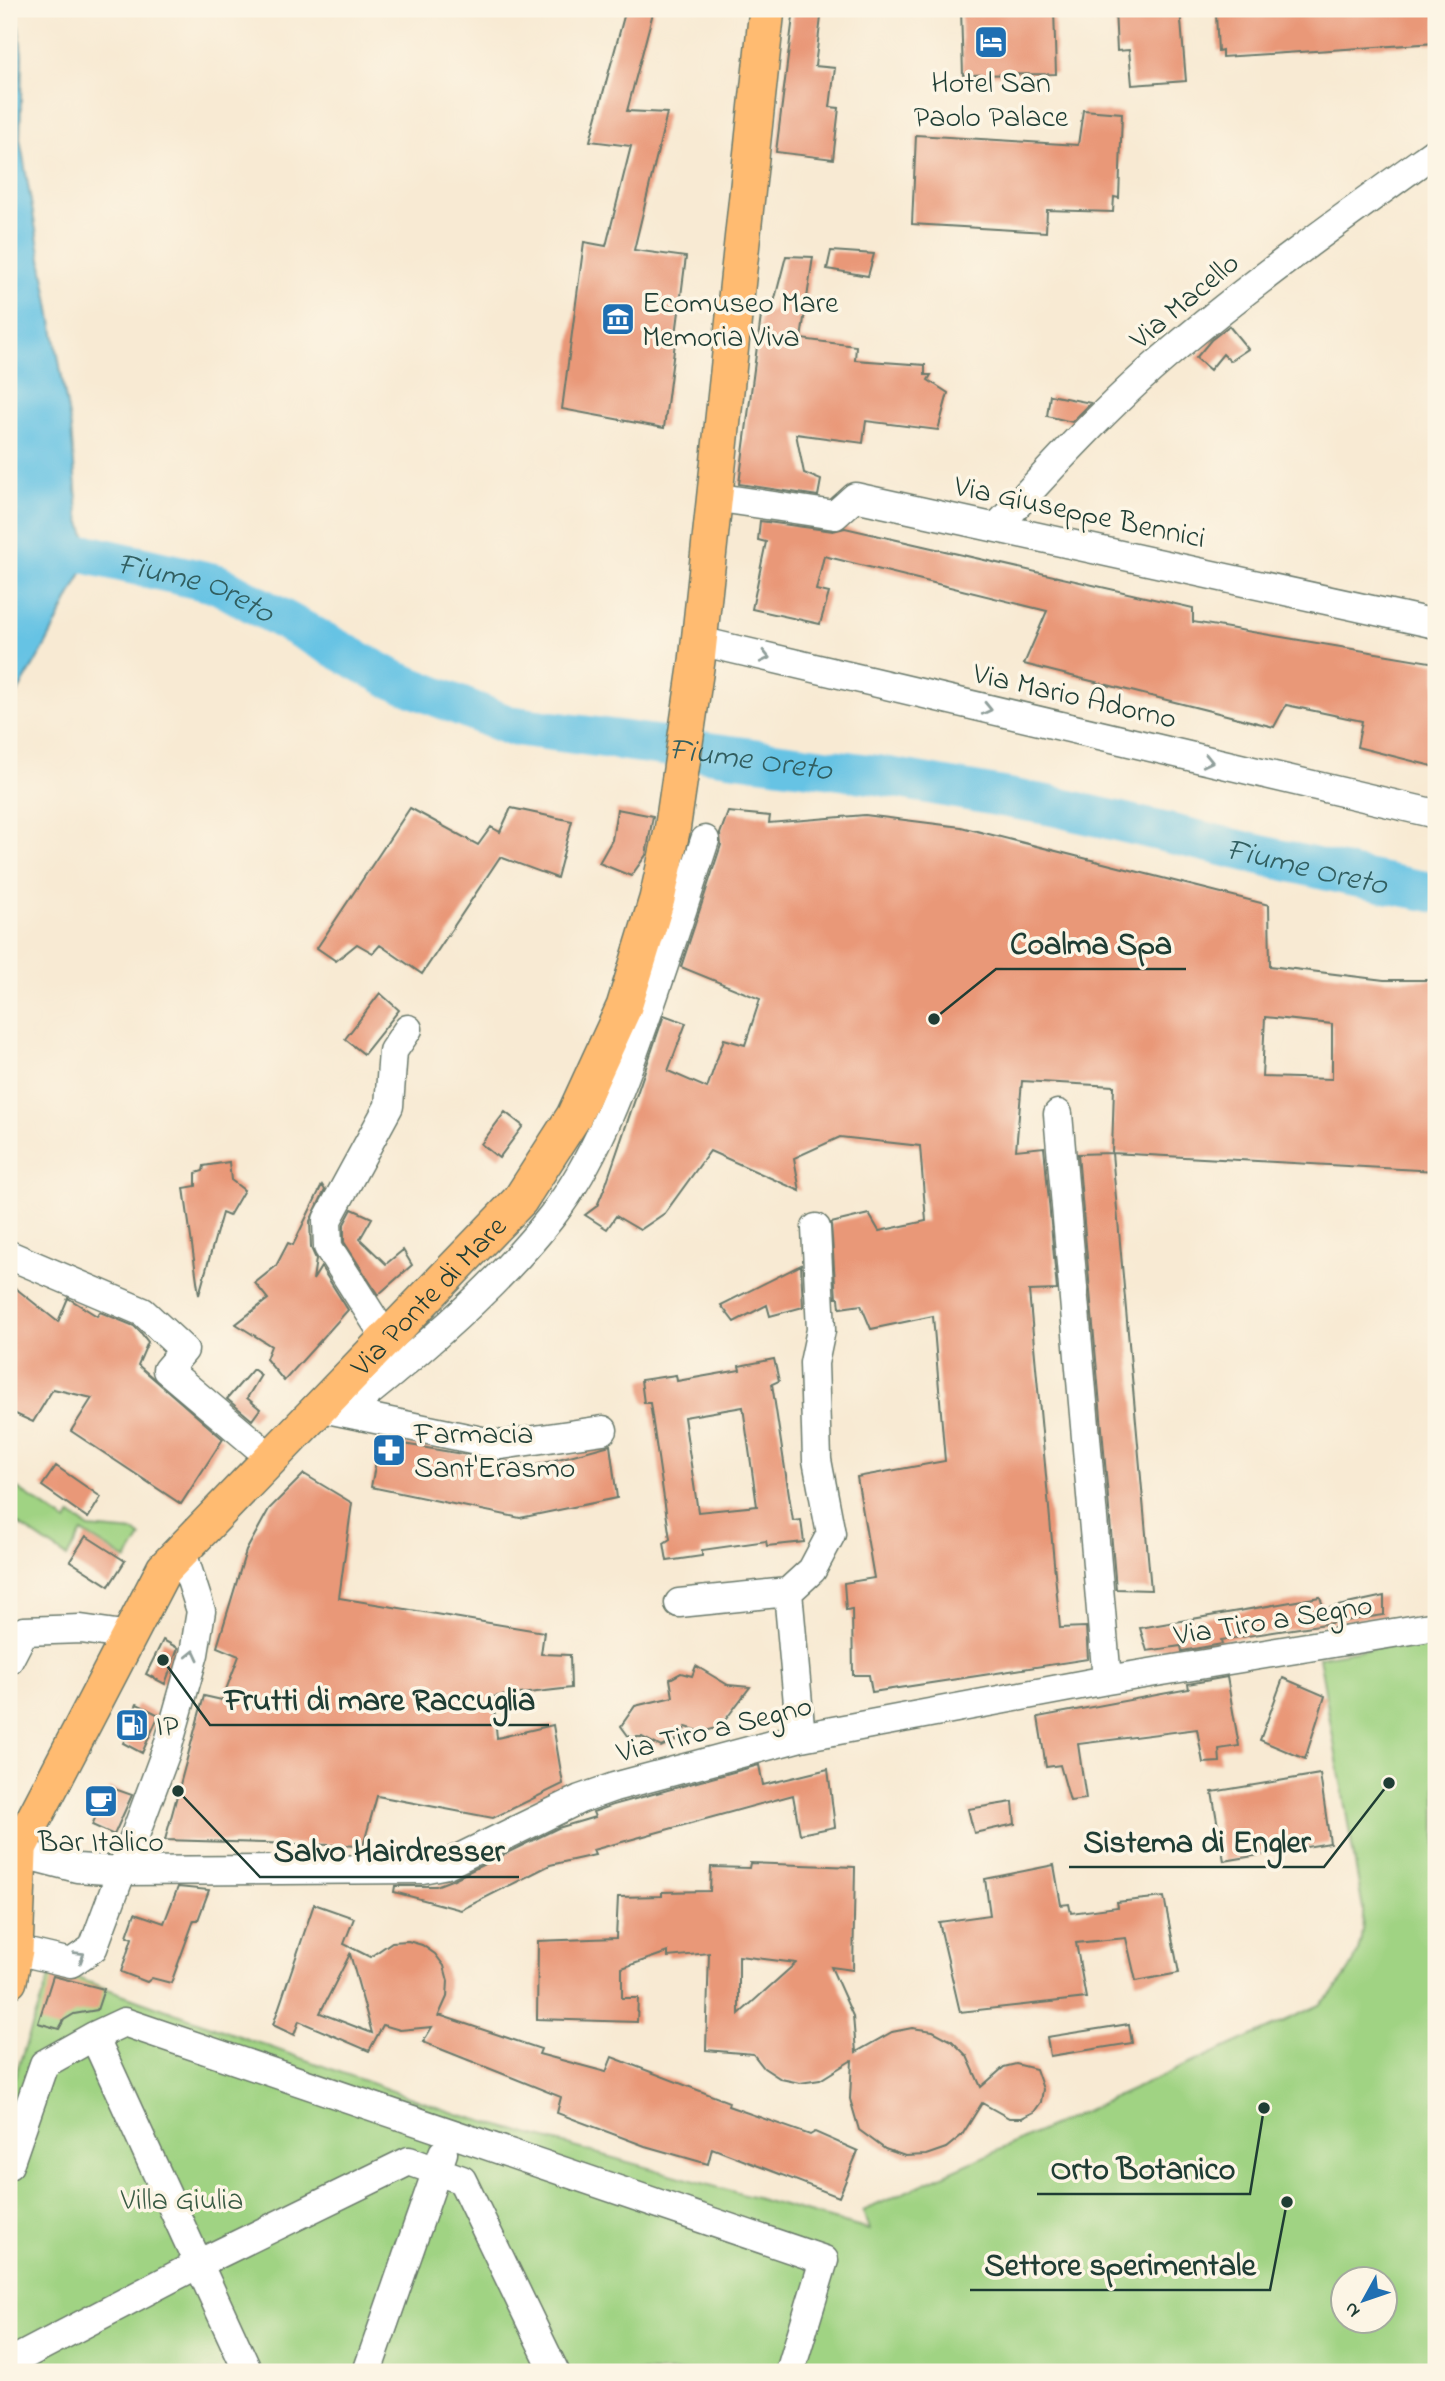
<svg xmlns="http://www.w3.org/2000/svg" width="1445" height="2381" font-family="'Indie Flower',sans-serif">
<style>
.green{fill:#a0d383;stroke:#60885c;stroke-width:2;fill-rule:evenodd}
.water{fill:#66c3e4;stroke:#42808c;stroke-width:2}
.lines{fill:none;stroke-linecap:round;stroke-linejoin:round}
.river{stroke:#66c3e4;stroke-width:40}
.building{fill:#e99878;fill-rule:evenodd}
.minor-casing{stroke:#6b7a6c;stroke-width:31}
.major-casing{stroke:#6b7a6c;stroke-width:38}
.minor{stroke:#fff;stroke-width:28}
.major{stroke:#ffbb71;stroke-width:35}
.oneway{stroke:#8f9e9a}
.labels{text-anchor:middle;stroke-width:7;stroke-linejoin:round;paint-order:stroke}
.poi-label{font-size:30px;fill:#1f3d34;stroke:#fcf5e5;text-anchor:start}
.street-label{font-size:30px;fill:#1f3d34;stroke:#fcf5e5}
.park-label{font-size:30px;fill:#395b44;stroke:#fcf5e5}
.water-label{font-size:32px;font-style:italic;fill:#315e60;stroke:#fcf5e5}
.leader{fill:none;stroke:#1f3d34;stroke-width:2.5}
.callout-dot{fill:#1f3d34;stroke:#fcf5e5;stroke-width:2.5}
.callout-label{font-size:32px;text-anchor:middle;font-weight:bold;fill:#1f3d34;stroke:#fcf5e5;stroke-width:7;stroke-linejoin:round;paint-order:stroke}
</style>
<rect width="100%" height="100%" fill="#fcf5e5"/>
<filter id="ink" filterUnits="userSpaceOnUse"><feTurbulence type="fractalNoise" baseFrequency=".0143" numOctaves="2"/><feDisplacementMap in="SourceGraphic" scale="14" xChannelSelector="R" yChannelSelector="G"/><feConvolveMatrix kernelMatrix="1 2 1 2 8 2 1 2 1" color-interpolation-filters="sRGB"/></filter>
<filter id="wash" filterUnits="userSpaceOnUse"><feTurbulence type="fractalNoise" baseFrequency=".00686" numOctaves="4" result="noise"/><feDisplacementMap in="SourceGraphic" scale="28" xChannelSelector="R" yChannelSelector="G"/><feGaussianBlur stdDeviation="1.57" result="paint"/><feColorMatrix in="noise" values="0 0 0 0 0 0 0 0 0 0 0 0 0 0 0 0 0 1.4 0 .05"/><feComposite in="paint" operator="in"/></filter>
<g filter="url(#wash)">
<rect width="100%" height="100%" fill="#f8ead3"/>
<path class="green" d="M9 1483 67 1522 71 1515 89 1528 135 1532 141 1537 127 1560 82 1532 67 1557 9 1518Z
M1436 1637V2372H9V2093L52 1969 457 2114 869 2230 863 2211 1320 2005C1352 1974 1364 1953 1363 1909L1319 1657ZM1344 2280H1386V2322H1344Z"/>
<path class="water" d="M9 9H16L22 55 20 139 71 429 78 513 91 555 45 646 9 707Z"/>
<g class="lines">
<path class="river" id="s1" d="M91 555 218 584 392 679 508 725 877 775 1053 806 1350 876 1436 893"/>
</g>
<g id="blocks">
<path class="building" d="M626 9H654L627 111 667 113 634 250 686 257 664 428 562 409 584 242 606 246 631 146 590 141Z
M794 9H822L815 66 835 68 830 107 839 108 833 159 776 152Z
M961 9H1054L1056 74 963 75Z
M1115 9H1180L1186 81 1132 85 1129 50 1117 51Z
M1219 9H1436V43L1222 57V50L1218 51 1216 14H1219Z
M1083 110 1122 113 1119 198 1114 197 1113 212 1047 210 1046 232 912 224 916 135 1078 145Z
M831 251 874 254 868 276 827 269Z
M786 256 813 257 801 339 856 346 855 360 925 365V375H931L928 380 948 393 938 430 866 421 863 443 796 434 804 473 821 480 818 496 739 484 761 316 772 310Z
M1229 326 1248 349 1230 361 1223 354 1210 370 1196 358 1211 340Z
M1050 395 1091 403 1072 422 1047 416Z
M760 521 833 531 845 528 1193 608V622L1436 663V767L1357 747 1362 721 1286 705 1274 727 1024 664 1047 611 824 556 816 590 829 593 820 624 752 609 766 542 758 540Z
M410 808 478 845 491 827 500 832 511 808 572 821 557 878 500 857 422 974 380 945 373 953 357 944 336 961 317 948Z
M617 809 653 816 646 855 631 876 599 863 612 840Z
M728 812 770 816 769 823 865 815 961 827 1269 905 1270 966 1384 980H1436V1171L1112 1153 1114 1086 1022 1081 1016 1150 1044 1147 1057 1290 1029 1291 1060 1628 1086 1627 1088 1659 872 1692 869 1675H853L852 1609 846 1610 844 1583 874 1578 857 1477 945 1461 933 1316 871 1329 861 1305 840 1308 839 1298H836L831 1223 869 1214 879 1231 926 1221 920 1146 840 1137 794 1158 800 1191 710 1151 665 1213 640 1230 616 1216 607 1229 585 1215 597 1206 605 1187 664 1015 686 1023 668 1071 707 1088 724 1039 745 1045 760 999 681 967 721 845 720 834ZM1265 1017 1332 1024V1079L1262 1077Z
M380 993 399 1010 364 1054 345 1039Z
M505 1112 523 1126 499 1158 481 1144Z
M1112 1153 1151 1590 1116 1589 1078 1154Z
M229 1162 231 1180 244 1190 229 1216 222 1213 199 1295 184 1188 196 1186V1173L203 1171 204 1166Z
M322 1185 325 1190 310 1221 311 1248 316 1259 313 1280 321 1267 348 1310 284 1381 266 1359 271 1346 236 1324 268 1299 255 1283 276 1266 288 1243 293 1245Z
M352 1209 372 1218 360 1239 386 1264 403 1250 412 1265 378 1295 344 1242V1224Z
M801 1265 803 1307 770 1316 767 1305 734 1322 721 1305Z
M9 1283 58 1322 68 1298 97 1316 100 1312 134 1326 141 1333 148 1342 138 1365 223 1439 181 1504 71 1431 92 1398 53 1389 33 1422 9 1411Z
M774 1359 779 1381 772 1384 793 1521 801 1520 804 1542 767 1546 766 1541 702 1550V1556L667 1561 664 1543 670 1539 650 1403H644L641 1380 676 1375 677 1381 740 1370 739 1366ZM743 1407 757 1506 698 1512 684 1417Z
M253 1369 261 1375 247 1398 260 1409 252 1420 227 1399Z
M380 1440 533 1466 610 1445 617 1498 520 1518 371 1487Z
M56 1466 101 1497 88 1518 42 1486Z
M304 1474 352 1503 339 1598 544 1632 541 1654 570 1655 571 1688 493 1697 497 1738 553 1725 563 1784 493 1818 377 1796 363 1846 165 1840 204 1696 222 1700 239 1656 217 1647 246 1551 269 1509Z
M86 1536 125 1561 109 1586 70 1561Z
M1384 1596V1615L1221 1640 1222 1644 1182 1651 1181 1646 1147 1651 1140 1628 1320 1597 1324 1609Z
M163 1640 178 1648 165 1684 146 1674Z
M696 1666 728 1685 750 1687 720 1727 702 1732 686 1727 678 1739 661 1747 642 1737H629L621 1726 635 1706 673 1697 670 1679 681 1673 692 1676Z
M1227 1677 1239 1746 1219 1749 1220 1762 1203 1763 1197 1729 1078 1744 1086 1799 1070 1801 1060 1765 1046 1767 1038 1717 1189 1689 1188 1684Z
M1283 1678 1325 1696 1305 1759 1260 1740Z
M137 1704 159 1715 142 1753 123 1743 129 1731 125 1729Z
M759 1765 763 1785 828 1769 835 1827 800 1834 793 1795 593 1850 595 1855 550 1865 461 1910 394 1892 395 1886H436L454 1879 558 1828 595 1817 593 1812 613 1805Z
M1320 1774 1330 1843 1224 1861 1212 1792Z
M109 1787 132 1795 114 1835 92 1825Z
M1013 1802 1015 1824 974 1833 968 1809Z
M750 1863 855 1867 853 1970 831 1967 853 2016 856 2052 892 2032 912 2028 933 2031 952 2041 967 2056 981 2087 1004 2067 1016 2064 1036 2069 1043 2089 1041 2102 1034 2112 1022 2118H1009L982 2103 962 2135 946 2148 926 2155 905 2156 885 2149 859 2130 850 2099 852 2060 820 2080 800 2083 781 2079 764 2068 753 2054 706 2050 709 1953 668 1957V1952L622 1968V1998H638L637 2022 537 2019 538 1941 616 1938 618 1897 662 1896V1892L710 1891 711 1867 749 1868ZM739 1956 796 1963 739 2014Z
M1054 1865 1061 1905 1069 1904 1071 1913 1118 1907 1117 1902 1164 1897 1179 1973 1136 1981 1126 1938 1076 1943 1086 1998 960 2012 939 1922 990 1915 985 1879Z
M178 1887 209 1890 198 1920H194L171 1983 152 1978 147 1982 121 1972 132 1938 127 1936 135 1913 164 1923Z
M314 1904 354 1918 344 1944 370 1957 392 1942 408 1941 422 1945 435 1954 444 1966 448 1981 447 1997 438 2017 439 2015 541 2049 539 2054 606 2072 612 2057 729 2102 728 2106 810 2135 815 2132 858 2151 839 2197 712 2148 708 2164 645 2146 557 2113 561 2097 423 2042 432 2027 400 2030 383 2025 369 2051 299 2021 294 2035 273 2025ZM350 1954 372 2033 320 2013Z
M53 1976 104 1989 97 2010 74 2014 64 2020 59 2029 38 2023Z
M1129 2024 1132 2043 1050 2056 1047 2037Z"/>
</g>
</g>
<g filter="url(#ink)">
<use href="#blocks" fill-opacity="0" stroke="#6b7a6c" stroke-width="2"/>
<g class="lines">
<g class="minor-casing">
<path id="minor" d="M713 497 835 515 855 497 1436 624
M997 527C1053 465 1110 403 1173 350 1257 279 1347 215 1436 151
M699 641 1436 814
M1058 1114 1107 1680
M9 1255 143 1312 184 1350 167 1370 270 1457
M386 1338 328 1247 327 1220 389 1106 393 1051 408 1029
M332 1410 501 1445 603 1430
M344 1412C413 1358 498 1286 552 1216 595 1160 620 1092 643 1026 665 964 685 902 705 840
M679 1603 788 1592
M9 1660 24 1631 81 1629 130 1636
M801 1737 788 1592 812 1570 831 1534 817 1460 814 1363 821 1330 816 1228
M19 1853 77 1868 122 1871 422 1869 447 1864 580 1799 614 1787 801 1737 1107 1680 1436 1626
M15 1950 71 1963 93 1948 167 1749 194 1654 201 1611 181 1549
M9 2165 44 2064 94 2036
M9 2363 200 2263 409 2161 462 2180 555 2372
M248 2372 94 2036 124 2022 824 2260 790 2372
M367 2372 443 2153"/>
</g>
<g class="major-casing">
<g id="major">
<path id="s2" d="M9 1867 164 1569 520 1200 574 1116 624 1007 657 899 672 831 697 661 767 9"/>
<path d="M9 1981 15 1950 19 1853"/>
</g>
</g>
<use href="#minor" class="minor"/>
<use href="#major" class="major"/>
</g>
<defs><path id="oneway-chevron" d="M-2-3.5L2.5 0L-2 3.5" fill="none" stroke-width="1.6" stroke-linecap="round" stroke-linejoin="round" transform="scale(1.75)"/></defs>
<g class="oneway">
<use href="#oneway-chevron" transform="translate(765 657) rotate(13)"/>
<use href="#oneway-chevron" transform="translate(987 709) rotate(13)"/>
<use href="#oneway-chevron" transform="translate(1208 761) rotate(13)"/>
<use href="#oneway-chevron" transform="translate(193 1655) rotate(-77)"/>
<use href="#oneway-chevron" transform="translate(80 1956) rotate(-32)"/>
</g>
</g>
<defs>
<g id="hotel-square" transform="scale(1.75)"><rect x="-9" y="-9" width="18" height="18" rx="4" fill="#1f6fb2" stroke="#fcf5e5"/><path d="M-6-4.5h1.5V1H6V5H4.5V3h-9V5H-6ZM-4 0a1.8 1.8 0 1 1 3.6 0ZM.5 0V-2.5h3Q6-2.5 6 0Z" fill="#fff"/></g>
<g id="museum-square" transform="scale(1.75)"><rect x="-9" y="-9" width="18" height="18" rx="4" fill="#1f6fb2" stroke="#fcf5e5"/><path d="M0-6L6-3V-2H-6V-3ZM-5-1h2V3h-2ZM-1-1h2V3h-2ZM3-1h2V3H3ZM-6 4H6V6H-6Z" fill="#fff"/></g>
<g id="pharmacy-square" transform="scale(1.75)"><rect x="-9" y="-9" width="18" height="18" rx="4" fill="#1f6fb2" stroke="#fcf5e5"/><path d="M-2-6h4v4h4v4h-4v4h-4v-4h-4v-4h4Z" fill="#fff"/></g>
<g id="fuel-square" transform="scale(1.75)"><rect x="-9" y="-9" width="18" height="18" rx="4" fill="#1f6fb2" stroke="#fcf5e5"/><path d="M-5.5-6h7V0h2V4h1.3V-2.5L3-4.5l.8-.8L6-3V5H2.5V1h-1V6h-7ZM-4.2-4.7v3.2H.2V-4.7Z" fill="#fff"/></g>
<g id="cafe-square" transform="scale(1.75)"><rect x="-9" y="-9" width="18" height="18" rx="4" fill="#1f6fb2" stroke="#fcf5e5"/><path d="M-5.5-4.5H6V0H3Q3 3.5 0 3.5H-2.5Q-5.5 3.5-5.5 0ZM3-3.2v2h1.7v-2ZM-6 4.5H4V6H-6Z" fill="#fff"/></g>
</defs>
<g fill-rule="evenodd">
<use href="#hotel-square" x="991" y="42"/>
<use href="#museum-square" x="618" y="319"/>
<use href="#pharmacy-square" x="389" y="1450"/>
<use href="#fuel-square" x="132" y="1725"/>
<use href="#cafe-square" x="101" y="1801"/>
</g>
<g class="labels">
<g class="poi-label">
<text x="991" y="92" text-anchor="middle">Hotel San<tspan x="991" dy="34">Paolo Palace</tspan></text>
<text x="642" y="312">Ecomuseo Mare<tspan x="642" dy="34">Memoria Viva</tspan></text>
<text x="414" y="1443">Farmacia<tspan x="414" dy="34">Sant'Erasmo</tspan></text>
<text x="156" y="1735">IP</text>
<text x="101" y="1851" text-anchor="middle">Bar Italico</text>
</g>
<g class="street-label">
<text transform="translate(1184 300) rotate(-40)" y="10">Via Macello</text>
<text transform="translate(1080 511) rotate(12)" y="10">Via Giuseppe Bennici</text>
<text transform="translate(1075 695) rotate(13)" y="10">Via Mario Adorno</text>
<text dy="10" stroke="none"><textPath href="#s2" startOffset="716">Via Ponte di Mare</textPath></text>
<text transform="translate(1273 1619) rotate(-9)" y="10">Via Tiro a Segno</text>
<text transform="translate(714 1728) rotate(-14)" y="10">Via Tiro a Segno</text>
</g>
<g class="park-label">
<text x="182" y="2209">Villa Giulia</text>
</g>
<g class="water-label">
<text dy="11" stroke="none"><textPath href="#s1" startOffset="110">Fiume Oreto</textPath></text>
<text dy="11" stroke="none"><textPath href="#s1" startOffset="698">Fiume Oreto</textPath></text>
<text dy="11" stroke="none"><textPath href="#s1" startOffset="1265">Fiume Oreto</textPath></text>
</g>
</g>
<path class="leader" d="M934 1019L996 969H1186M163 1660L210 1725H549M1389 1783L1324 1867H1069M178 1791L260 1877H519M1264 2108L1250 2194H1037M1287 2202L1270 2290H970"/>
<g class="callout-dot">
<circle cx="934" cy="1019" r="7"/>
<circle cx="163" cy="1660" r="7"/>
<circle cx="1389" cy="1783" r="7"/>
<circle cx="178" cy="1791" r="7"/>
<circle cx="1264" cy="2108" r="7"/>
<circle cx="1287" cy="2202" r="7"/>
</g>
<g class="callout-label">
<text x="1091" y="954">Coalma Spa</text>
<text x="380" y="1710">Frutti di mare Raccuglia</text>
<text x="1197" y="1852">Sistema di Engler</text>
<text x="389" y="1861">Salvo Hairdresser</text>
<text x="1143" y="2179">Orto Botanico</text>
<text x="1120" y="2275">Settore sperimentale</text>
</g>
<rect width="1445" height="2381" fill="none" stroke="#fcf5e5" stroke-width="35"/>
<g transform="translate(1364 2300) rotate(230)"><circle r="33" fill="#fcf5e5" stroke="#a4ab9e" stroke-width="2"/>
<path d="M0-5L12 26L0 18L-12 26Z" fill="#1f6fb2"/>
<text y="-10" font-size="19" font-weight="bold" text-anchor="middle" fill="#1f3d34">N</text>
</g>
</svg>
